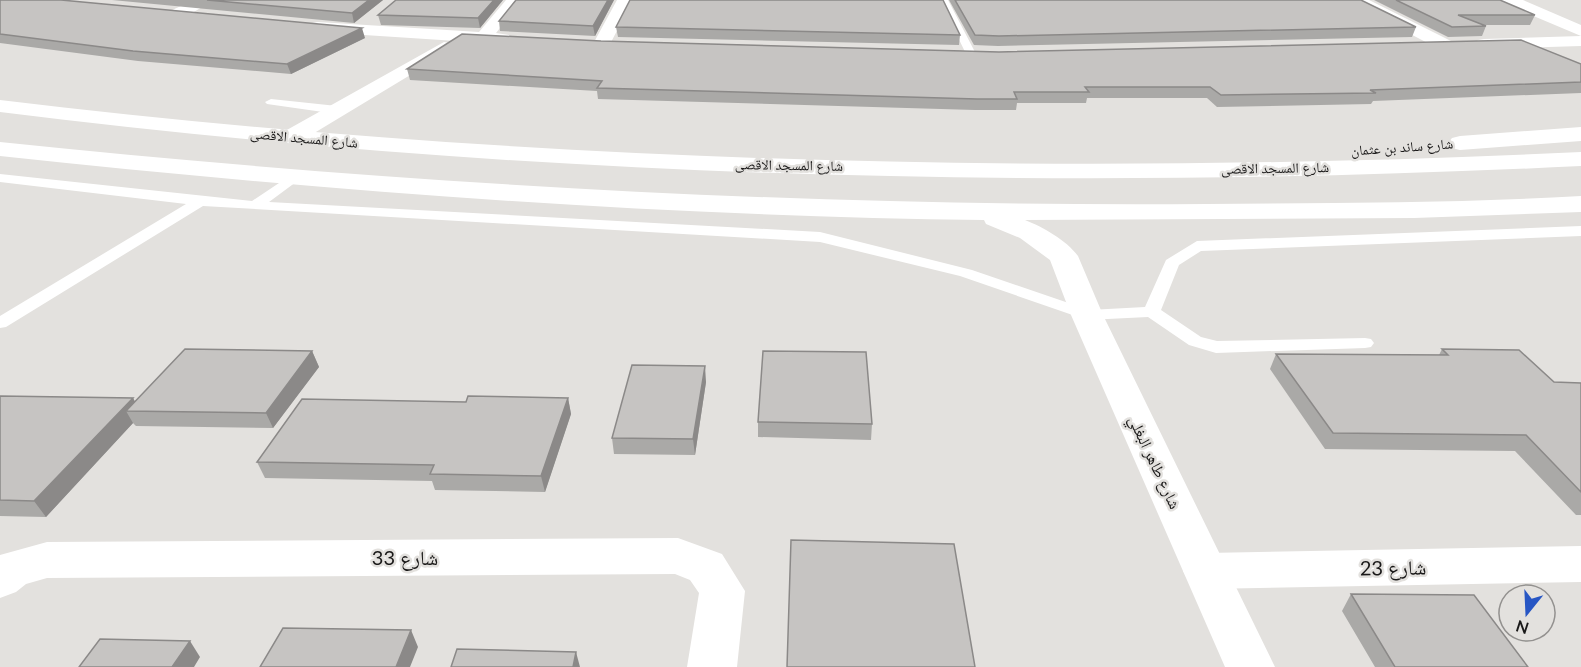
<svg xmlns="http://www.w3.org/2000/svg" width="1581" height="667" font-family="Lato,'Noto Naskh Arabic',sans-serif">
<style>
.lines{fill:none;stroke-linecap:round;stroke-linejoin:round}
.lane{fill:#fff;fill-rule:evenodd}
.street{fill:#fff;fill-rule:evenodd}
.secondary{fill:#fff;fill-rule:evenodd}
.wall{fill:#aaa9a7}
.shaded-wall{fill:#8b8988}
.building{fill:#c6c4c2;stroke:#8b8988;stroke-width:1.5}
.labels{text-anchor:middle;stroke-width:5;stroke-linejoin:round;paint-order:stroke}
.far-street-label{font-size:14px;fill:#1a1919;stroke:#e3e1de}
.street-label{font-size:16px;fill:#1a1919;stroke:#e3e1de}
.near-street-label{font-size:20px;fill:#1a1919;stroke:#e3e1de}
</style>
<rect width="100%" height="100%" fill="#e3e1de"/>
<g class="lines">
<path class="lane" d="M940 0H948L976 54 975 56 966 54Z
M271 99 337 106 343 110 337 114 267 104 265 102Z
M0 174 252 201 291 175 296 176 298 179 296 182 269 202 820 232 972 270 1089 310 1145 307 1166 260 1197 241 1581 226V236L1201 251 1179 265 1161 310 1201 337 1217 341 1365 338 1371 339 1374 343 1371 347 1365 348 1216 353 1189 345 1148 317 1087 320 960 276 820 242 203 206 6 327 0 328V316L186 204 0 182Z"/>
<path class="street" d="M194 0H214L182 19H170L168 15 170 11Z
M506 0H522L496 33 509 35 512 39 509 43 503 44 318 32 312 31 309 27 312 23 318 22 479 32Z
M617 0H633L608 48H596L593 44Z
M1349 0H1369L1453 42 1456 46 1453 50H1441L1351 3Z
M1581 36V46L1484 49 1478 48 1475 44 1478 40 1484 39Z
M444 42 450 43 453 47 450 51 301 141 293 143 285 141 282 136 285 131Z
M678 538 722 554 745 591 737 667H687L699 593 690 580 675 574 47 578 26 584 16 592 0 598V555L47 542Z
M1581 546V582L1206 589 1190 584 1183 571 1190 558 1206 553Z"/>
<path class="secondary" d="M1501 0H1523L1581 25V36L1503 3Z
M0 100C524 163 1054 177 1581 152V166C1054 192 524 178 0 112Z
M1581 127V141L1460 150 1452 148 1448 143 1452 138 1460 136Z
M0 142C403 184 802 207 1207 204 1332 203 1457 203 1581 196V212L1414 218 1025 220C1043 227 1066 240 1078 256L1103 315 1275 667H1225L1071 315 1050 260 1020 238 986 224 984 220C655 216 327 191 0 156Z"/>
</g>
<path class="wall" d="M0 0 365 38 291 74 138 61 0 43Z
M112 0H383L354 23Z
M503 0 480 28 381 25 378 15Z
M516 0H614L595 36 500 31 499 21Z
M949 0H1361L1416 27 1412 37 998 46 974 45Z
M1374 0H1500L1535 15 1530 25H1483L1486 26 1482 36 1448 37Z
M616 27 960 35 959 45 618 37Z
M601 41 999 52 1581 64V93L1373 101 1371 104 1217 107 1207 98H1087L1086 103H1017L1016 110H975L598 99 597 91 410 80 407 69Z
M1442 349 1554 382 1581 383V515H1576L1515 451 1325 449 1270 369 1276 354 1439 355Z
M312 351 319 367 273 428 136 426 133 423 46 517 0 516V396L133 398 135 402Z
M706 382 695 455 614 454 612 438Z
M568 398 571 414 545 492 435 490 432 481 265 478 257 462 466 402Z
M758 422 872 424 871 440 758 437Z
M1351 594 1528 667H1375L1342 611Z"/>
<path class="shaded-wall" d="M369 0H383L354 23 352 13Z
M494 0H503L480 28 478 18Z
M608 0H614L595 36 593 26Z
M362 28 365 38 291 74 287 64Z
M312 351 319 367 273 428 266 413Z
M705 366 706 382 695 455 693 439Z
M133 398 140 411H126L133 423 46 517 34 501Z
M568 398 571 414 545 492 541 476Z
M411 630 418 647 410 667H396Z
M190 641 200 657 194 667H172Z
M576 652 580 667H573Z"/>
<path class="building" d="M0 0H61L362 28 287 64 133 51 0 34Z
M207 0H369L352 13Z
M396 0H494L478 18 378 15Z
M516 0H608L593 26 499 21Z
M630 0H943L960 35 616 27Z
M955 0H1361L1416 27 999 36 975 35Z
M1396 0H1500L1535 15H1458L1486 26 1452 27Z
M462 34 601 41 999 52 1521 40 1581 64V82L1370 90 1376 93 1221 95 1210 87H1085L1089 92H1014L1017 99H977L597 88 602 81 407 69Z
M185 349 312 351 266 413 126 411Z
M1442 349 1519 350 1554 382 1581 383V492L1526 435 1333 433 1276 354 1448 355Z
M763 351 866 352 872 424 758 422Z
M632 365 705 366 693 439 612 438Z
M0 396 133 398 34 501 0 500Z
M468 396 568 398 541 476 430 474 434 465 257 462 302 399 466 402Z
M791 540 954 544 975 667H787Z
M1351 594 1474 595 1528 667H1395Z
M283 628 411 630 396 667H260Z
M100 639 190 641 172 667H79Z
M457 649 576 652 573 667H451Z"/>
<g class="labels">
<g class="far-street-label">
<text transform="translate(304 138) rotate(5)" y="5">شارع المسجد الاقصى</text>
<text transform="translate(1402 147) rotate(-4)" y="5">شارع ساند بن عثمان</text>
<text transform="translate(789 165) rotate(1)" y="5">شارع المسجد الاقصى</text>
<text transform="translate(1275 168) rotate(-1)" y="5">شارع المسجد الاقصى</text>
</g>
<g class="street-label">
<text transform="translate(1155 462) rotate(65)" y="6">شارع طاهر البغلي</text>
</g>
<g class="near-street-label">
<text x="405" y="565">شارع 33</text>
<text transform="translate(1393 568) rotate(-1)" y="7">شارع 23</text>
</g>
</g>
<g transform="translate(1527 613) rotate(198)"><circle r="28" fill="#e3e1de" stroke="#93918f" stroke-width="1.5"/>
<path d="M0-4.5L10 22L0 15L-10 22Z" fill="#2756c4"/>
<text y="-9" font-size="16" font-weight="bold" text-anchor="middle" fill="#1a1919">N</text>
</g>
</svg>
